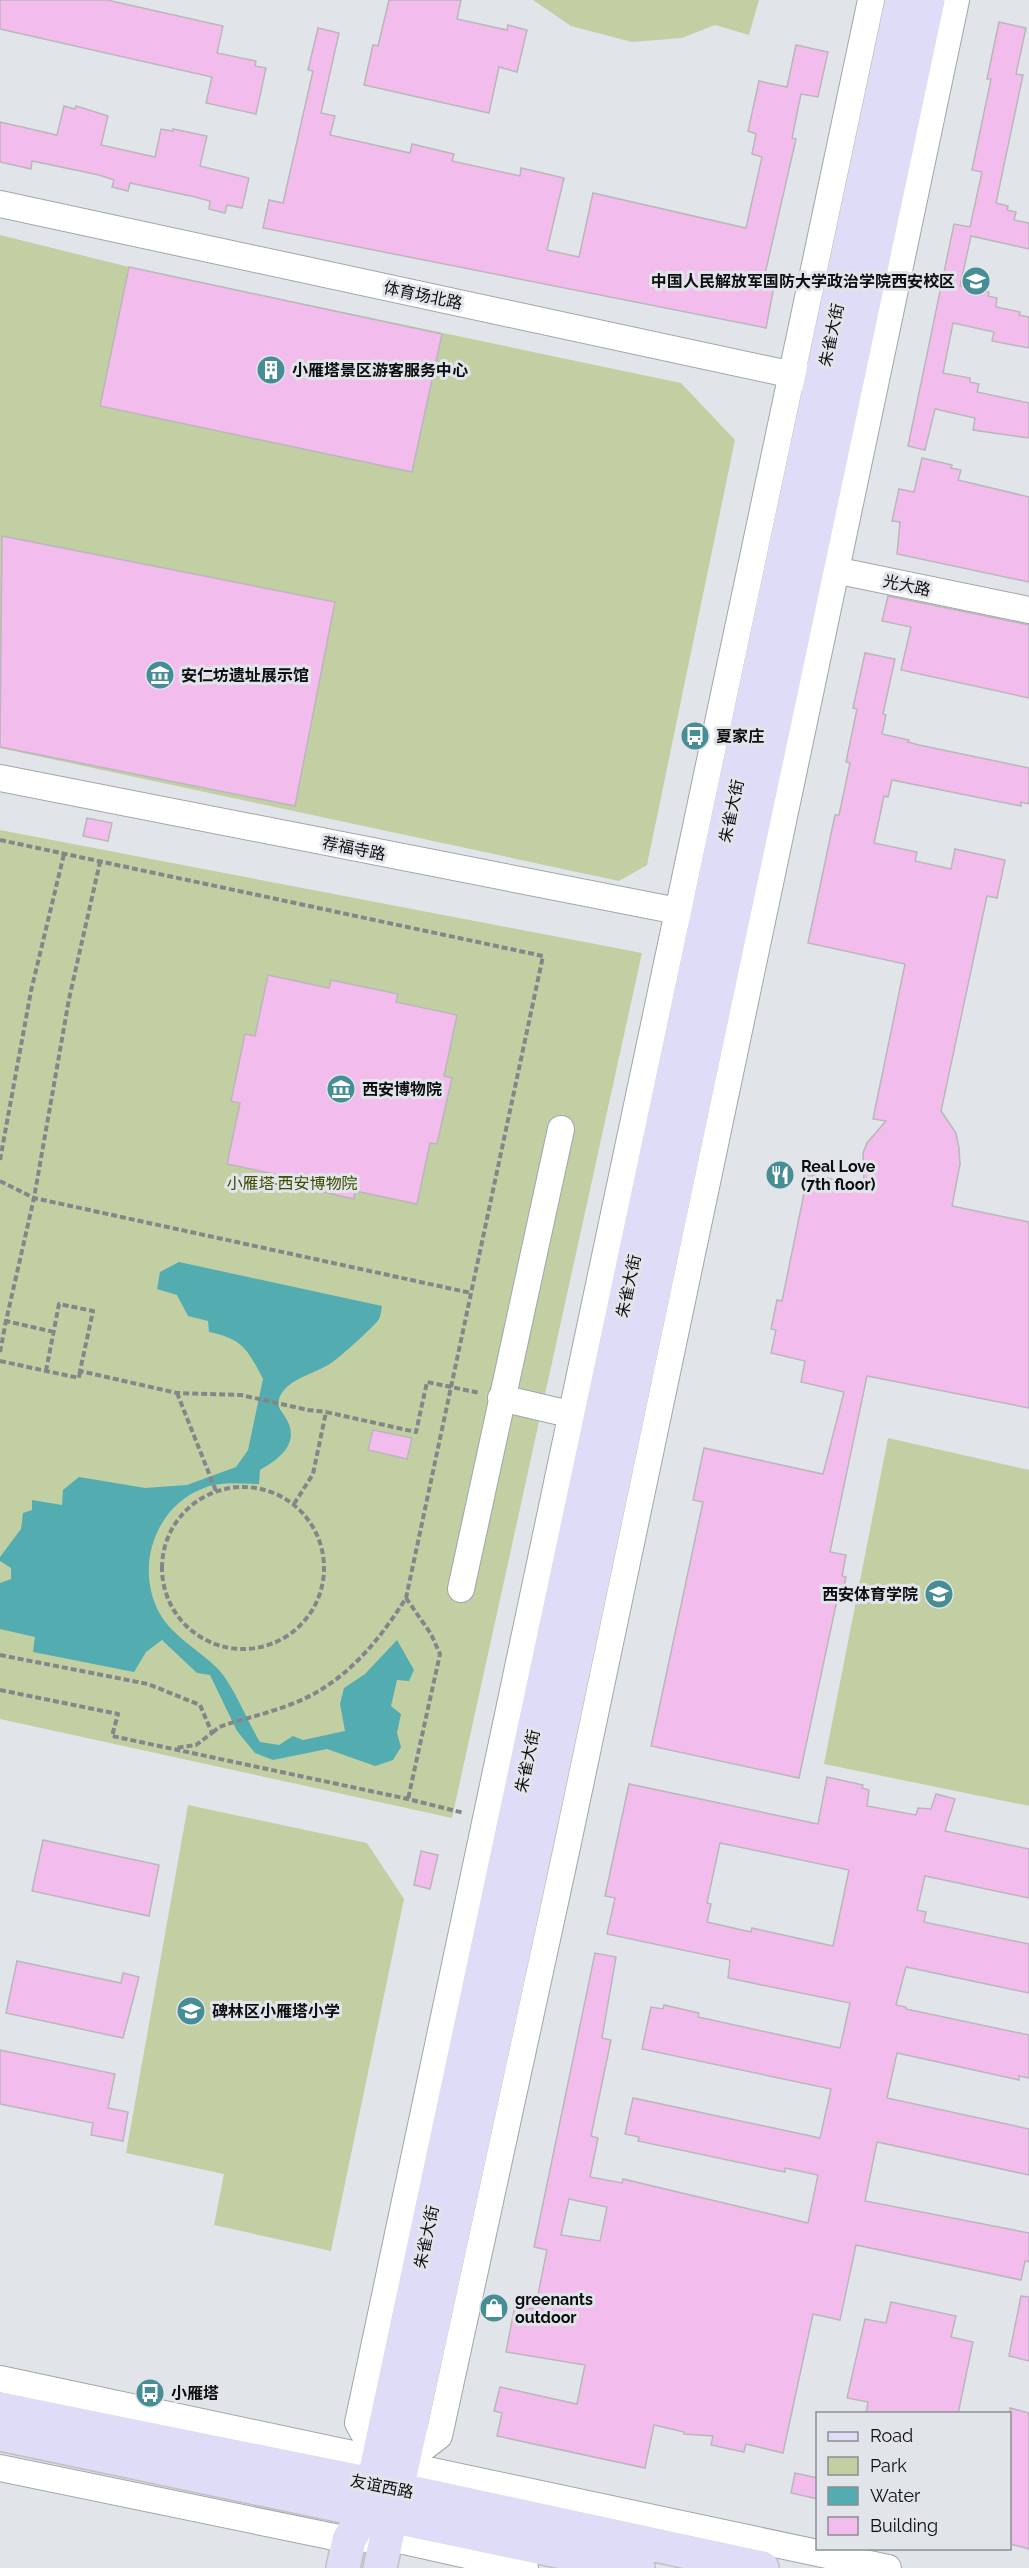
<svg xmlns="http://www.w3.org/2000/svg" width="1029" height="2568" font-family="Raleway,'Noto Sans SC',sans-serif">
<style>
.green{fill:#c2cfa3}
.water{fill:#52acb0}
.building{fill:#f2bdec;stroke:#bbb6ba;stroke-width:1.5;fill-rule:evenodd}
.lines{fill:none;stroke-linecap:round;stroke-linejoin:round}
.minor-casing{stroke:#a2a5a9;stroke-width:28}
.major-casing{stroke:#c0c0c1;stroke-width:36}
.path{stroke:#848789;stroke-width:4;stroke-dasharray:6 3;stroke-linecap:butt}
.minor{stroke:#fff;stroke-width:26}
.major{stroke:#dedcf6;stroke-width:33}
.labels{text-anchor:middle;stroke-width:6;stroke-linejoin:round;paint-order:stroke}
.poi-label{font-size:16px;font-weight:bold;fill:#0d0e0f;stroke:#e1e5e9;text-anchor:start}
.street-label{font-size:16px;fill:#0d0e0f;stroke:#e1e5e9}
.park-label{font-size:16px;fill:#3e4c02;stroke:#e1e5e9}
</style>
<rect width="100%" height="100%" fill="#e1e5e9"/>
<path class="green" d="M533 0H759L749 35 715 25 682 38 632 42 571 26Z
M0 235 129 267 681 383 735 440 647 865 619 881 0 748Z
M0 830 642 953 452 1818 0 1719Z
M888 1438 1029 1470V1806L824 1764Z
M188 1805 367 1843 404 1899 331 2251 214 2225 224 2174 126 2153Z"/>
<path class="water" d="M179 1262 382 1306C381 1310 381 1315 379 1319 377 1324 338 1359 331 1363 316 1374 286 1378 279 1399 276 1408 284 1413 287 1420 300 1444 278 1460 260 1470L259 1484C240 1484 223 1481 204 1488 155 1506 134 1568 160 1614 173 1637 201 1651 219 1670 234 1687 248 1722 260 1742L279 1745 293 1736 303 1740 345 1731 340 1704 344 1688 365 1674 397 1640 414 1670 409 1681 397 1680 391 1706 401 1714 397 1733 401 1747 393 1760 375 1766 327 1749 273 1760 255 1753 237 1731 210 1675 197 1673 162 1640 146 1652 134 1672 33 1652 35 1637 0 1629V1583L11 1579V1568L0 1561V1557L21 1529 23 1513 32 1510V1500L62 1505 63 1490 79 1477 145 1488 187 1485 236 1467 248 1450 263 1379C248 1350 243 1339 209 1332L208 1321 188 1316 177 1295 157 1289 160 1272Z"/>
<path class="building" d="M0 0H107L223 26 217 53 256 61 255 66 266 68 256 114 206 103 212 77 0 29Z
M389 0H461L457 19 507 30 508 25 527 30 517 72 499 67 489 113 364 85 373 45 378 46Z
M999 22 1026 28 1016 74 1023 75 996 203 1008 206 1007 210 1016 212 1014 220 1029 223V249L971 236 960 286 989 292 988 296 997 298 996 307 1020 312 1019 315 1029 317V348L992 341 994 332 953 323 943 373 970 378V382L979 384 977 392 1029 403V438L973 430 975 418 935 409 925 450 908 446 954 224 970 227 982 172 972 170 991 79H987Z
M318 28 339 33 321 113 335 116 330 135 410 153 412 144 454 154 452 161 520 176 521 168 564 178 547 250 579 257 593 193 746 228 762 157 752 154 756 134 748 131 759 81 787 87 796 45 828 52 818 97 801 94 792 138 796 139 765 274 776 276 766 328 263 228 269 200 283 203 313 71 308 70Z
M64 106 75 109 76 106 108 116 101 145 155 157 161 129 173 131V129L207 136 200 166 249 178 242 208 227 205 225 213 209 209 210 201 195 197 130 183 128 191 112 187 114 180 99 175 32 161 31 169 0 162V122L57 135Z
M129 267 442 334 412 472 100 406Z
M922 458 952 465 951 468 961 470 958 480 1029 497V582L897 554 900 522 892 521 899 489 914 492Z
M2 536 335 602 295 806 0 747Z
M888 596 1029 625V698L901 670 911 627 882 621Z
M865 653 895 659 883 714 886 715 882 734 909 740 908 742 919 745 1029 768V804L1021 802V806L892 780 888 797 884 796 874 843 917 852 915 861 951 869 955 849 1005 860 997 898 987 896 941 1111 956 1133 959 1148 960 1164 952 1206 1029 1222V1408L867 1376 830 1552 846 1555 842 1576 846 1577 841 1600H837L799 1778 651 1746 703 1502 693 1500 704 1448 823 1474 844 1392 801 1382 805 1361 771 1353 776 1330 771 1329 777 1300 782 1301 808 1174 864 1186 863 1153 867 1143 886 1121 873 1119 905 964 808 943 835 815H839L850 763 846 762 857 709 853 708Z
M87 818 112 823 108 841 83 836Z
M268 975 329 988 331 980 398 994 396 1002 457 1015 444 1076 452 1078 437 1144 430 1143 417 1204 355 1191 354 1199 288 1184 289 1177 227 1164 240 1103 231 1101 245 1034 255 1036Z
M373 1430 412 1438 407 1459 368 1450Z
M827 1777 863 1785 862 1788 869 1790 867 1806 916 1815 918 1808 931 1809 936 1794 955 1799 945 1831 1029 1849V1898L925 1876 917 1910 926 1912 924 1922 1029 1944V1993L906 1967 896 2005 906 2007V2009L1029 2035V2078L1019 2076V2080L897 2053 887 2098 1029 2129V2175L877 2142 865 2201 1029 2233V2262L1025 2261 1021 2280 856 2245 840 2320 813 2314 783 2453 746 2444 744 2452 711 2445 713 2436 684 2434V2432L654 2425 645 2468 497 2436 502 2413 494 2411 500 2387 577 2404 585 2365 506 2352 515 2305 535 2309 547 2250 534 2247 595 1953 616 1957 602 2038 611 2040 591 2136 598 2138 590 2177 622 2183 623 2179 808 2223 818 2175 785 2168V2172L770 2169 638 2141 639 2137 625 2134 633 2098 820 2138 831 2089 642 2049 651 2007 663 2009 664 2005 699 2013 698 2017 840 2048 850 2003 728 1978 730 1960 607 1934 615 1898 605 1896 629 1784 818 1824ZM720 1843 849 1870 833 1946 752 1928 751 1932 707 1922 711 1904 707 1903ZM569 2199 607 2207 600 2241 561 2235Z
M43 1840 159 1865 149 1916 32 1891Z
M421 1851 438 1855 430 1889 414 1885Z
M17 1961 121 1983 123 1973 139 1977 123 2038 6 2013Z
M0 2050 115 2074 108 2108 128 2112 123 2141 91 2135 93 2123 0 2104Z
M1021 2296 1029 2297V2361L1009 2356Z
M891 2302 956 2316 951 2337 973 2342 958 2414H866L868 2402 847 2398 865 2319 886 2323Z
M1010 2408 1029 2413V2549L1010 2544Z
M795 2473 818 2478V2499L791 2493Z"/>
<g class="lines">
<g class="minor-casing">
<path id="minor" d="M0 204 807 378
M820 567 1029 610
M0 778 693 914
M501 1398 586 1418
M461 1589 561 1129
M0 2379 888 2568
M378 2459 358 2423 871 0
M402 2464 439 2436 567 1847 956 0
M0 2468 349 2540 386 2537 525 2568"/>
</g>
<g class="major-casing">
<path id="major" d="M0 2409 396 2489 762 2568
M0 2434 638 2568
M343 2568 349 2540 365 2512 373 2484C549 1656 727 828 902 0
M380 2568 504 1997 928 0"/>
</g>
<path class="path" d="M0 840 543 956 406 1598C377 1644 342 1686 289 1705 266 1714 242 1719 219 1727L212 1733
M0 1160 31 991 64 854
M0 1181 34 1198 471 1293
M54 1332 6 1321 34 1198 69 999 100 862
M0 1352 6 1321
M0 1361 79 1378 80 1371
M46 1371 59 1304 93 1311 80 1371 177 1393 241 1395 308 1410 326 1412
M177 1393 216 1491
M162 1568a81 81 0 1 1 162 0a81 81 0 1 1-162 0Z
M294 1504 313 1474 326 1412 416 1432 427 1382 480 1393
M406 1598 431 1634 440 1654 408 1799
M0 1655 148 1684 200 1705 212 1733 196 1745 175 1748
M0 1690 118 1714 112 1736 408 1799 464 1813"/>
<use href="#minor" class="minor"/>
<use href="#major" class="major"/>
</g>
<defs>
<g id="university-disc" transform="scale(1.5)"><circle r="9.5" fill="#468d95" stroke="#e1e5e9"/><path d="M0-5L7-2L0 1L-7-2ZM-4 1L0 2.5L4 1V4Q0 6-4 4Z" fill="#fff"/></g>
<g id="building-disc" transform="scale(1.5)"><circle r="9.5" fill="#468d95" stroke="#e1e5e9"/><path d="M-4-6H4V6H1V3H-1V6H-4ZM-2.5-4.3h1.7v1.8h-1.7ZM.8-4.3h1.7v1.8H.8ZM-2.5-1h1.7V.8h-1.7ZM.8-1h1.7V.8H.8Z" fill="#fff"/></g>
<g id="museum-disc" transform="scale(1.5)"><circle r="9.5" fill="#468d95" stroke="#e1e5e9"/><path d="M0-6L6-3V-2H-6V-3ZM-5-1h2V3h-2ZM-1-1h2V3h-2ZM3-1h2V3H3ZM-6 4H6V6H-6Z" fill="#fff"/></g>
<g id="bus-disc" transform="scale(1.5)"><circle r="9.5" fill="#468d95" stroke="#e1e5e9"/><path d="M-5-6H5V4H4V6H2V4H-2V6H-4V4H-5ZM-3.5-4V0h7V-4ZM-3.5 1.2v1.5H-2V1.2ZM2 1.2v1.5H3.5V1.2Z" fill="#fff"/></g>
<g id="restaurant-disc" transform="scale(1.5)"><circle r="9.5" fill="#468d95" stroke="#e1e5e9"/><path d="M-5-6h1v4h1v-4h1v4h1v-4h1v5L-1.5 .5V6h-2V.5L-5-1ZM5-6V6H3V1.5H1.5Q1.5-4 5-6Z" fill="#fff"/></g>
<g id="school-disc" transform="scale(1.5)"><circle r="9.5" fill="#468d95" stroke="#e1e5e9"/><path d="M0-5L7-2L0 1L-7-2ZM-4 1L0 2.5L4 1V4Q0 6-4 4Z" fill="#fff"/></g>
<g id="shop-disc" transform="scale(1.5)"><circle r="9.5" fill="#468d95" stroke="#e1e5e9"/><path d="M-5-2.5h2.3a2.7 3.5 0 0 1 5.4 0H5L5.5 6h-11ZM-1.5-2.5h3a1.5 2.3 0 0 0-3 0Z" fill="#fff"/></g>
</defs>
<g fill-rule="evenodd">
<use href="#university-disc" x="976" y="281"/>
<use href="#building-disc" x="271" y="370"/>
<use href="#museum-disc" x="160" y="675"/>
<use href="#bus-disc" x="695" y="736"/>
<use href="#museum-disc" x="341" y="1089"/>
<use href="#restaurant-disc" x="780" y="1175"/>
<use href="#university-disc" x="939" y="1594"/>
<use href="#school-disc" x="191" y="2011"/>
<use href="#shop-disc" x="494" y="2308"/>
<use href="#bus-disc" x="150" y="2393"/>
</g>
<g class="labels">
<g class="poi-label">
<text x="955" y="287" text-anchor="end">中国人民解放军国防大学政治学院西安校区</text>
<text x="292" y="376">小雁塔景区游客服务中心</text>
<text x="181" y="681">安仁坊遗址展示馆</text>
<text x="716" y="742">夏家庄</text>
<text x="362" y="1095">西安博物院</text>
<text x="801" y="1172">Real Love<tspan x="801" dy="18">(7th floor)</tspan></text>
<text x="918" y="1600" text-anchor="end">西安体育学院</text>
<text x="212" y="2017">碑林区小雁塔小学</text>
<text x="515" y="2305">greenants<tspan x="515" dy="18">outdoor</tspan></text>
<text x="171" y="2399">小雁塔</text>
</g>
<g class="street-label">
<text transform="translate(423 295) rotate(12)" y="6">体育场北路</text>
<text transform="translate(831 335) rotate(-78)" y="6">朱雀大街</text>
<text transform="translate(907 585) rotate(12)" y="6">光大路</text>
<text transform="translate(731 811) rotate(-78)" y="6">朱雀大街</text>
<text transform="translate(354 848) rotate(11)" y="6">荐福寺路</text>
<text transform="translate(628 1286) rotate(-78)" y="6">朱雀大街</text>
<text transform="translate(527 1761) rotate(-78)" y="6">朱雀大街</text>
<text transform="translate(426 2237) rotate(-78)" y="6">朱雀大街</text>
<text transform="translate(382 2486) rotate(11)" y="6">友谊西路</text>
</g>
<g class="park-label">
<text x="292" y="1189">小雁塔·西安博物院</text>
</g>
</g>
<rect x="816" y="2412" width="195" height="138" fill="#e1e5e9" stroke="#8c8f92" stroke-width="1.5"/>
<rect x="828" y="2432" width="30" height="9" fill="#dedcf6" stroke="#8c8f92" stroke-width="1.5"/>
<text x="870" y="2442" font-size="18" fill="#0d0e0f">Road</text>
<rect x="828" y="2457" width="30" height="18" fill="#c2cfa3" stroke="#8c8f92" stroke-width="1.5"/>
<text x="870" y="2472" font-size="18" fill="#0d0e0f">Park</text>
<rect x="828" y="2487" width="30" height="18" fill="#52acb0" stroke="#8c8f92" stroke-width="1.5"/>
<text x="870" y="2502" font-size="18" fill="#0d0e0f">Water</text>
<rect x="828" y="2517" width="30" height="18" fill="#f2bdec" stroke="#8c8f92" stroke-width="1.5"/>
<text x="870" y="2532" font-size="18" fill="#0d0e0f">Building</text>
</svg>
